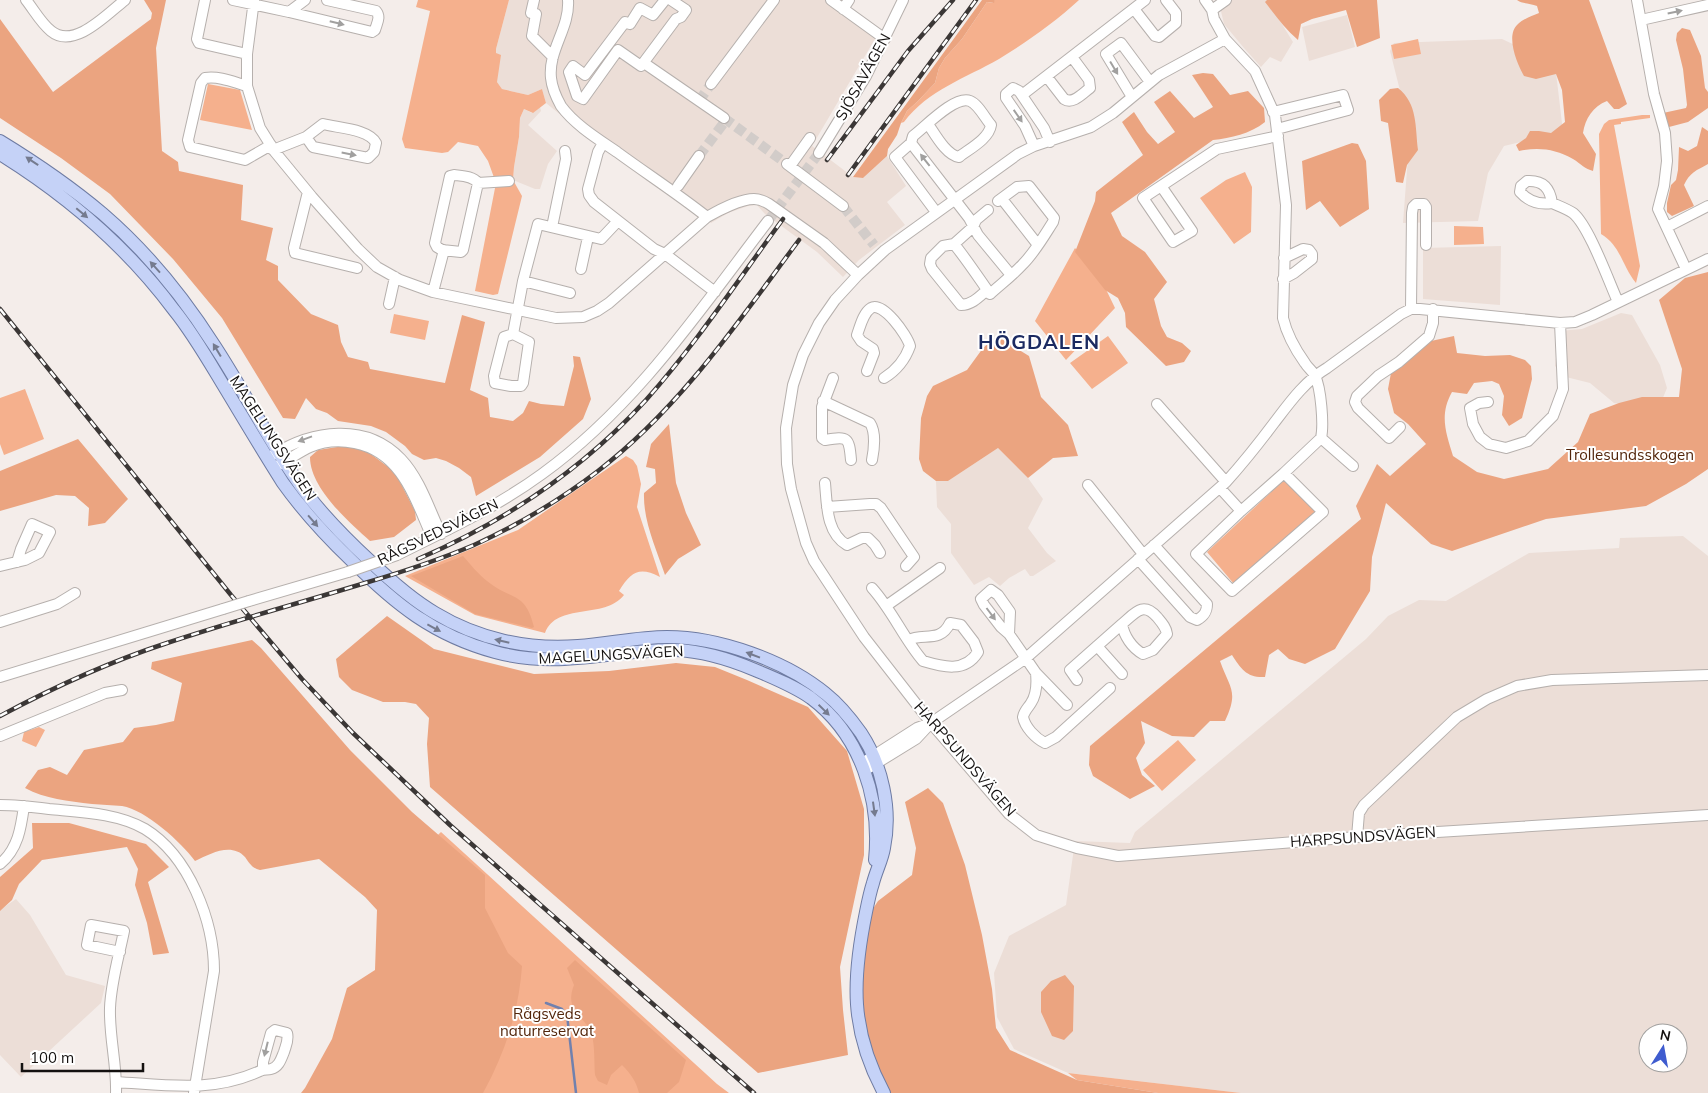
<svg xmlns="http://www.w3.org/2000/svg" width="1708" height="1093" font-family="Mulish,sans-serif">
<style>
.built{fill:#ecded7;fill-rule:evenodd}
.green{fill:#f5b08d}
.forest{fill:#eba480}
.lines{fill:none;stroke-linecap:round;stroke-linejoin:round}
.stream{stroke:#7181ae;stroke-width:2.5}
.minor-tunnel{stroke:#d2ccc9;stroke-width:10;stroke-dasharray:10 5;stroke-linecap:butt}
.minor-casing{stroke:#b6b0ad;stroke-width:12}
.major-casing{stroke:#6e7ba2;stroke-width:14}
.minor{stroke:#fff;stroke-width:10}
.major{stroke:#c5d2f7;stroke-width:12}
.rail-casing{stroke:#3b3736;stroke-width:4.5}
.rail{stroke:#fff;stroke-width:2.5;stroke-dasharray:8;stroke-linecap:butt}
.minor-bridge-casing{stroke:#b6b0ad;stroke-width:12;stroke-linecap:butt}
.minor-bridge{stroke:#fff;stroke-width:10}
.oneway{fill:#a1a09f}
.oneway2{fill:#757b8f}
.labels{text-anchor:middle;stroke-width:4;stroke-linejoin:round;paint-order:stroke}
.street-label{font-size:15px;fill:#141110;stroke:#fff}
.park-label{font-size:15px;fill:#52250a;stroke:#fff}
.district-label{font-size:20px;font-weight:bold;letter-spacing:1px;fill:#1b2a61;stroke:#fff}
</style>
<rect width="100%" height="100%" fill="#f4edea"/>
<path class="built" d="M509 0H835L879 32 812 146 853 177 863 178 887 156 906 186 887 202 905 225 859 260 843 277 817 252 765 214 757 205 748 206 728 213 711 223 589 138 546 103 542 89 528 95 502 89 497 82 496 49Z
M1230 0H1267L1293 42 1281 62 1270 57 1261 67 1244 48 1224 24 1220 7Z
M1347 15 1355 47 1309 61 1302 27Z
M1502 39 1555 64 1563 132 1504 146 1488 173 1478 221 1403 223 1410 130 1390 51 1394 43Z
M540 107 541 111 528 125 557 151 548 164 540 189H535L513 180 514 167 519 137 520 118 524 109 532 113Z
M1501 246 1500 305 1423 299V248Z
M1621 313 1632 315 1660 365 1667 388 1662 400 1631 406 1614 403 1590 383 1566 377 1555 366 1559 331 1582 329Z
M998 448 1028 478 1043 499 1028 528 1047 553 1056 561 1033 576H1030L1025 569 1009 578 1000 586 989 577 974 585 951 553V524L937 507 936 481H948Z
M1683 536 1708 556V1093H1241L1068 1073 1014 1049 997 1017 994 973 1009 936 1066 905 1075 841 1130 843 1135 832 1366 639 1388 616 1419 600 1446 601 1529 553 1619 548 1620 538ZM1648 1033H1678V1063H1648Z
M16 899 30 915 66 975 105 986 101 1003 21 1077 0 1055V910Z"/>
<path class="green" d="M418 0H509L496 49V53L501 55 497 82 502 89 528 95 542 89 546 103 533 113 524 109 520 118 519 137 514 167 513 180 522 196 498 294 493 295 475 291 496 183 488 161 478 146 458 142 448 152 442 153 405 148 402 139 430 11 416 7Z
M995 0H1079C1055 22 1027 42 999 59 966 78 928 90 904 122L901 123 907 111 918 101 935 83 939 68 945 58 962 39 987 2 993 3Z
M1418 39 1421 54 1394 59 1391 45Z
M208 84 240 90 252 130 200 120Z
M1642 115H1650V118L1621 122V124L1614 125 1640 266 1636 283C1622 266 1621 246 1601 234L1599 134 1604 124 1609 120Z
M1245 172 1252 187 1251 232 1234 244 1200 198 1226 180Z
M1454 226 1483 227 1484 244 1454 245Z
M1075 248 1099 275 1115 308 1066 360 1035 321Z
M394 314 429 321 425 340 390 333Z
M1108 336 1128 363 1092 389 1070 363Z
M25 389 44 439 4 455 0 444V398Z
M626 456 633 460 637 466 641 484 637 507 660 577C639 566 631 572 619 591L624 595C604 620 557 602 545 633L475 615 405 576 518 530Z
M1286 478 1321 512 1234 584 1207 552Z
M39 727 45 730 36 747 22 741 24 732Z
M1178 740 1196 760 1162 791 1143 770Z
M441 832 717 1084 729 1093H472L376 895Z
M1068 1073 1241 1093H1158L1077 1080Z"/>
<path class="forest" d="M144 0H166L156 48 162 151 178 162 179 171 243 185 241 220 273 228 266 260 278 266V280L311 314 338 325 341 342 348 357 368 362 370 369 445 383 462 315 485 322 470 390 488 398 490 417 513 421 523 413 529 401 541 404 564 406 574 366 573 356 580 357 591 399 583 419 540 457 476 496 471 477 459 468 446 461 436 458 424 460 412 454 405 446 386 432 371 426 338 421 327 413 316 409 306 398 295 419 283 418 222 318 173 259 110 194 61 158 0 118V19L53 92 151 19 152 13Z
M982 0H995L994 3 987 2 962 39 945 58 939 68 935 83 918 101 907 111 901 123 897 135 888 149 887 156 863 178 853 177Z
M1267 0H1377L1380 38 1357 47 1346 10 1312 19 1301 24 1298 40C1285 29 1275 15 1265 2Z
M1517 0H1589L1627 104 1619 109H1614L1607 101C1593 106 1585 119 1583 133L1596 154 1593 171C1585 169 1581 164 1573 159 1555 149 1539 147 1519 151L1516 145 1526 138 1530 131H1539L1551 133 1565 122 1562 90 1556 74 1536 79 1524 76C1517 64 1505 35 1518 24 1523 19 1532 16 1539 13L1537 6C1530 3 1522 4 1517 0Z
M1682 28 1690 30 1701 56 1705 88 1708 92V108L1688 122 1669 127 1663 113 1686 108 1687 105 1683 69 1676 40 1677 33Z
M1203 73 1213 74 1230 95 1248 91 1264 108 1265 122C1250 134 1231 138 1213 140L1111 213 1122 236 1145 252 1167 282 1154 299 1161 326 1167 337 1182 343 1191 351 1184 362 1166 366 1126 327 1125 313 1118 298 1105 290 1075 252 1095 201 1096 192 1143 155 1122 122 1134 112 1147 132 1158 144 1175 132 1154 102 1170 91 1194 118 1213 107 1192 75Z
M1398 88C1418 104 1415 127 1418 150L1407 165 1403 183 1396 182 1388 123 1381 121 1379 100 1390 89Z
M1702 127 1708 131V164C1697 170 1689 173 1684 185L1694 206 1672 216 1667 212V203L1671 185 1676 180 1678 170 1679 147 1688 151 1697 146Z
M1352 143 1358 144 1366 161 1369 209 1340 227 1320 201 1306 210 1302 161Z
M1708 272V469L1686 484 1646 506 1546 519 1452 551 1431 544 1386 503 1372 557 1370 591 1335 649 1305 664 1289 659 1278 649 1269 655 1265 677C1247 678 1241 669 1232 655L1220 661C1230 689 1239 691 1225 721H1210L1194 737 1172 736 1141 721 1145 743 1136 758 1142 775 1155 786 1130 799 1093 776 1089 765 1090 746 1361 519 1356 506 1377 464 1390 476 1426 444 1408 424 1394 413 1388 389 1391 373 1431 341 1454 336 1457 353 1485 356 1510 355 1525 360 1531 366 1532 379 1522 418 1509 426 1502 415 1504 396 1499 384 1492 381 1474 383 1467 394 1452 392C1439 415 1446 433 1453 456L1477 472 1504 479 1548 469 1578 442 1590 414 1619 403 1642 397H1679L1682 369 1659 300 1685 278Z
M997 336 1029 356 1041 397 1068 425 1078 456 1053 458 1028 478 998 448 948 481H936L923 471 919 459 921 418 927 396 933 386 967 370 983 348Z
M669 424 676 483 686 513 701 545 678 559 665 575C656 548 643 521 644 493L656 483 655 469 646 467 651 444Z
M78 439 128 499 105 523 88 526 89 508 75 496 56 495 0 511V471Z
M337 447H352L368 452 395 472 415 511 416 520 394 537 370 541C348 521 310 488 310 457L318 450Z
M463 556C470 564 478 574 487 581 511 601 525 590 534 627L532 628 475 614 411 576Z
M387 616 434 649 534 674 609 671 676 663 715 667 747 680 808 707 847 751 864 809V855L840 967 843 1010 848 1055 758 1073 430 787 427 744 429 718 416 704 405 702H383L352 690 339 677 336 659Z
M252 640 261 648 350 750 412 812 485 875V908L508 953 522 966C519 1011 505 1053 483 1093H301L305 1088 332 1039 347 988 375 970 377 910 365 897 319 859 260 870C253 869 249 863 245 857 231 842 210 854 195 861 181 842 146 810 122 806 112 805 102 805 92 804 68 801 45 799 25 788L38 770 50 767 67 775 84 750 123 742 134 728 156 725 174 721 182 683 151 669 152 662Z
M928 788 943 803 965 865 982 935 992 989 996 1028 1010 1050 1077 1080 1158 1093H888L869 1052 862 1016 864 947 867 918 878 901 912 875 916 848 905 802Z
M32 823H69L146 844 169 867 148 882 169 953 153 955 147 923 135 885 138 869 127 847 42 860 19 884 12 900 0 911V877L33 848Z
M575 960 686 1060 679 1082 667 1093H639C636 1081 631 1074 622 1065L611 1075 607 1085 598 1081 595 1075C594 1062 595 1048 592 1035 587 1017 563 1012 574 985L567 968Z
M1065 975 1074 986 1073 1031 1064 1040 1052 1036 1041 1012V992L1051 981Z"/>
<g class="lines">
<path class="stream" d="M546 1003 562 1009 567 1015 576 1093"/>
<path class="minor-tunnel" d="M699 101 711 84
M724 118 787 164
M699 156 726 120
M843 206 874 245
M768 221 819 153"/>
<g class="minor-casing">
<path id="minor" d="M26 0C34 10 41 23 51 31 74 50 107 14 125 0
M205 0 197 39 199 43 247 54
M233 0 289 12 372 32 375 30C377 23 381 17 376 11L327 0
M254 0 247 54V86L260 128 275 152 312 197 358 249 377 267 400 280 433 292 556 318 583 317 597 311 609 303 707 217C719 210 741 199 754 199 760 199 764 201 769 204L824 243 858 275
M534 0 531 13 536 14 532 36 553 57
M568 0C570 28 548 50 551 78 552 88 556 97 561 106 575 125 598 139 617 152 647 174 678 194 707 217
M665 0 653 15 640 8 630 24 625 22 585 75 573 66 569 72 577 96 583 99 618 50 641 66 676 19 681 17 686 10 671 0
M831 0 885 39
M1205 0 1212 10 1214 19 1225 39 1255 71 1275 115 1286 205 1283 318C1287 335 1295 349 1305 363 1308 368 1313 371 1315 376 1321 388 1324 425 1321 438L1353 466
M1637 0 1654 94 1665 133 1667 161 1664 186 1658 209 1686 269
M843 9 849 0
M1134 9 1155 36 1159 37 1176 23V13L1166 0
M1212 10 1226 0
M289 12 305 0
M1641 20 1708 5
M1225 39 1159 75 1113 113 1091 127 1034 146 1018 154 885 250 858 275 835 300 819 323 803 355 793 385 786 428 787 464 791 489 806 543 814 561 864 637 931 723 1009 814 1036 835 1077 848 1118 856 1357 837 1708 815
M644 63 724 118
M1047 77 1064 99C1073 105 1083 93 1090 88L1089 80 1072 57
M711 84 774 0
M247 86C233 82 220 76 205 78L201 83 188 140 190 147 245 160 271 145
M1022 95 1145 0
M1132 97 1106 54 1121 43 1150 82
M1273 112 1343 95 1348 110 1277 129
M603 143 598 152 588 189 589 195 594 202 654 249 665 254 715 292
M911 143 913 136C925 127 955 95 970 101 978 104 985 118 991 125 989 139 969 149 959 157 946 155 935 134 928 124
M1034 146 1025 126 1006 98V94L1013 88 1019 91 1044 128 1050 142
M273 150 306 137 323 124C338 128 369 129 376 143L374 152 368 158 313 147 306 137
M819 153 866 76 903 0
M787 164 843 206
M790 166 810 138
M454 175C462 176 473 176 478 183L463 250 461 252 442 250 437 247 435 243 450 176Z
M478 183 509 181
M678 186 699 156
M1161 186 1192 231 1173 242 1143 198 1217 149 1278 136
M308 192 294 248 295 253 357 268
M1002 199 1038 245
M1552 203C1539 205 1529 202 1520 192L1521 186 1527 181C1543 180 1550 188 1552 203 1559 206 1567 209 1573 213 1589 226 1609 282 1618 302
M936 212 895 157 911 143 969 218 978 235 1011 275
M552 227 566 159 565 151
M1667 227 1708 206
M954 244 973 227 976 220 988 210
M581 269 588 237
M1283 279 1294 273 1312 259V254L1309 250 1303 249 1284 258
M523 281 570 293
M987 290C980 296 972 305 961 305L932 269 930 264 931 258 943 246 954 244C967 260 978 277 990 294 1001 284 1013 275 1023 264 1035 252 1044 236 1053 222L1054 218 1029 186 1017 187 998 201
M433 292 444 250
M389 304 395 277
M1411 309 1412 213 1413 207 1416 204H1424L1426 207V245
M513 334 529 342 523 383 521 386H511L495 383 494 376 504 337 513 334 523 281 538 224 601 239 618 221
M867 371 874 353 873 349 861 341 857 335C860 327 863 313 871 308 883 301 907 335 910 346 905 360 897 370 884 378
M833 378 822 407V438L825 440C848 436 849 437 851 460
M823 401 870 423C876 432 874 450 872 460
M1488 402 1479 403 1470 408 1473 424 1480 437 1489 444 1506 448 1528 441 1553 416 1563 389 1560 323
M1157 404 1226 482
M1400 427 1389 438 1358 408 1355 402 1357 396 1378 376 1399 362 1429 336 1433 323V309
M273 455C312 430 366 422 401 459 420 479 429 509 441 534
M280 464C290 459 299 452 310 447 324 441 340 440 355 443 402 452 415 499 432 537
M1284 473 1323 512 1232 591 1196 554 1241 511Z
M1284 473 1321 438
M825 483C827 504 826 533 847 545L862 538H868L875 545 880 553
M1088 485 1143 554
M1220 488 1241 511
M827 507 870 504H876L881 508 914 557 906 566
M397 555C447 530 497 507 542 474 635 407 700 310 768 221
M1138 559 1190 617 1197 620C1204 616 1207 612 1207 604L1154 545
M0 566 25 560 39 553 50 532 32 524 21 549 17 562
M872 588C892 610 904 639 923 661 943 667 965 673 978 652L974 642 961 625 950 623C940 644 922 632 909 640
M249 601 348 572
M886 606 940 568
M0 622 57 604 75 593
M1009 634 1010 612 998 595 991 590 981 599 984 605 1001 627 1009 634 1036 673 1067 705
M1097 646 1122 674
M1036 673C1037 683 1037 694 1031 703 1028 708 1024 711 1023 717 1025 727 1035 738 1045 743L1056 737 1110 688
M0 677 223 609
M1077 680 1070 670 1122 624C1124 636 1132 648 1143 654L1153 650 1167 634C1166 627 1162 623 1157 617 1143 601 1135 613 1122 624
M0 736 105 693 122 690
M867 760 917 728 931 723 1026 658 1226 482C1243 463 1259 443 1274 423 1290 402 1305 381 1327 368L1401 314 1411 309H1420L1560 323 1575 322 1592 315 1708 259
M864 771 916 739 930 724
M0 805C16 805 33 807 49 809 80 812 118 813 145 829 189 856 214 921 214 971L194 1093
M1357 837 1359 813 1364 805 1457 717 1487 699 1517 686 1552 680 1708 675
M0 864C18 849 21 828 24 806
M116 1082C167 1085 212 1093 260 1071 264 1069 267 1070 271 1069 279 1067 281 1059 284 1052 286 1045 289 1040 287 1033L275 1030 271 1033 263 1062V1069
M116 1093C117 1065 109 1036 110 1008 111 982 119 956 124 931L91 925 87 945 120 952"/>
</g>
<g class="major-casing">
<path id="major" d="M0 141C36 163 71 187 103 214 146 251 184 298 214 345 243 389 266 436 296 479 317 510 344 537 371 562 391 581 411 599 435 613 478 639 528 650 578 646 608 644 637 637 667 637 719 637 786 661 826 694 840 705 851 719 861 733 882 765 892 809 884 848 882 860 876 871 873 883 870 892 868 902 866 912 852 980 850 1030 884 1093
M0 154C66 195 127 247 174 310 192 332 207 358 222 383 242 416 262 450 283 483 303 511 326 536 351 560 395 604 433 635 495 652 561 670 611 649 675 650 704 651 729 659 755 670 774 678 794 686 811 698 861 735 881 800 875 860"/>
</g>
<use href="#minor" class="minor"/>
<use href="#major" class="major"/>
<g class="rail-casing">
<path id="rail" d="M827 160 908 51 953 0
M848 175 976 0
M0 309 231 595 302 679 353 733 450 825 754 1093
M418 559C504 522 582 470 646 400 696 344 738 280 783 219
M0 716C54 687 109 662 167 643 233 621 300 603 365 583 402 572 439 560 474 545 518 525 560 500 598 471 680 408 738 322 799 240"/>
</g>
<use href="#rail" class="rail"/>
<g class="minor-bridge-casing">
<path id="minor-bridge" d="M348 572 397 555
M223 609 249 601"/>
</g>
<use href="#minor-bridge" class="minor-bridge"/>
</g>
<defs><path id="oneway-solid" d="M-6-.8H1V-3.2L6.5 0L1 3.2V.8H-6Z" transform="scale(1.25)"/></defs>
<g class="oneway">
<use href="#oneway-solid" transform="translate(1675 12) rotate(-12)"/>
<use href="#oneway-solid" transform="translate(337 23) rotate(14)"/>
<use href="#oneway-solid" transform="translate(1114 68) rotate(59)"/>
<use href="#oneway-solid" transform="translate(1018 116) rotate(55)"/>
<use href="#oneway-solid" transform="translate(349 154) rotate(11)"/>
<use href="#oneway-solid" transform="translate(925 160) rotate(-128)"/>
<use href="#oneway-solid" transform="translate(305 439) rotate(160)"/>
<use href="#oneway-solid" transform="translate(991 614) rotate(53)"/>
<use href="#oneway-solid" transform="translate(266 1049) rotate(104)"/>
</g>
<g class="oneway2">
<use href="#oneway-solid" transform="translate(32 161) rotate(-146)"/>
<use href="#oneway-solid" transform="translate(82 213) rotate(40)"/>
<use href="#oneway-solid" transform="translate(155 267) rotate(-132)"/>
<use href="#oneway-solid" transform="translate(217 350) rotate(-121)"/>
<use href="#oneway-solid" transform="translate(313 521) rotate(49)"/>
<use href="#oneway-solid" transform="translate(434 628) rotate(28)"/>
<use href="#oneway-solid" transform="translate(502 641) rotate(-167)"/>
<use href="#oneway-solid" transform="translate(753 655) rotate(-159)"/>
<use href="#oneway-solid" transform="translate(824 710) rotate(44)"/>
<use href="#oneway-solid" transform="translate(874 809) rotate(82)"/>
</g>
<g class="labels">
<g class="street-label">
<text transform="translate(863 77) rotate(-61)" y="5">SJÖSAVÄGEN</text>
<text transform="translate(273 438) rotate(57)" y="5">MAGELUNGSVÄGEN</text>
<text transform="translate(438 532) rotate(-26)" y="5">RÅGSVEDSVÄGEN</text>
<text transform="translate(611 655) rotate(-3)" y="5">MAGELUNGSVÄGEN</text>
<text transform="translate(965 759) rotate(49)" y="5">HARPSUNDSVÄGEN</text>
<text transform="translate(1363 837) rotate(-4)" y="5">HARPSUNDSVÄGEN</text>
</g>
<g class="park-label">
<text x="1630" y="460">Trollesundsskogen</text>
<text x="547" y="1019">Rågsveds<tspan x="547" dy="17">naturreservat</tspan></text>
</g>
<g class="district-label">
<text x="1039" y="349">HÖGDALEN</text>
</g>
</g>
<g transform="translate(1663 1048) rotate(11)"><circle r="24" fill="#ffffff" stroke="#a1a09f"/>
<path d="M0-4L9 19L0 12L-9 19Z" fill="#3f5ccf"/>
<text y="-8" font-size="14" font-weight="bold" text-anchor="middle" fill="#141110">N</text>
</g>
<path d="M22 1063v8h121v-8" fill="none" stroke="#141110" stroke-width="2.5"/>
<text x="30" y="1063" font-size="15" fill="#141110" stroke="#ffffff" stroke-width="4" paint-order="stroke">100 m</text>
</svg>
